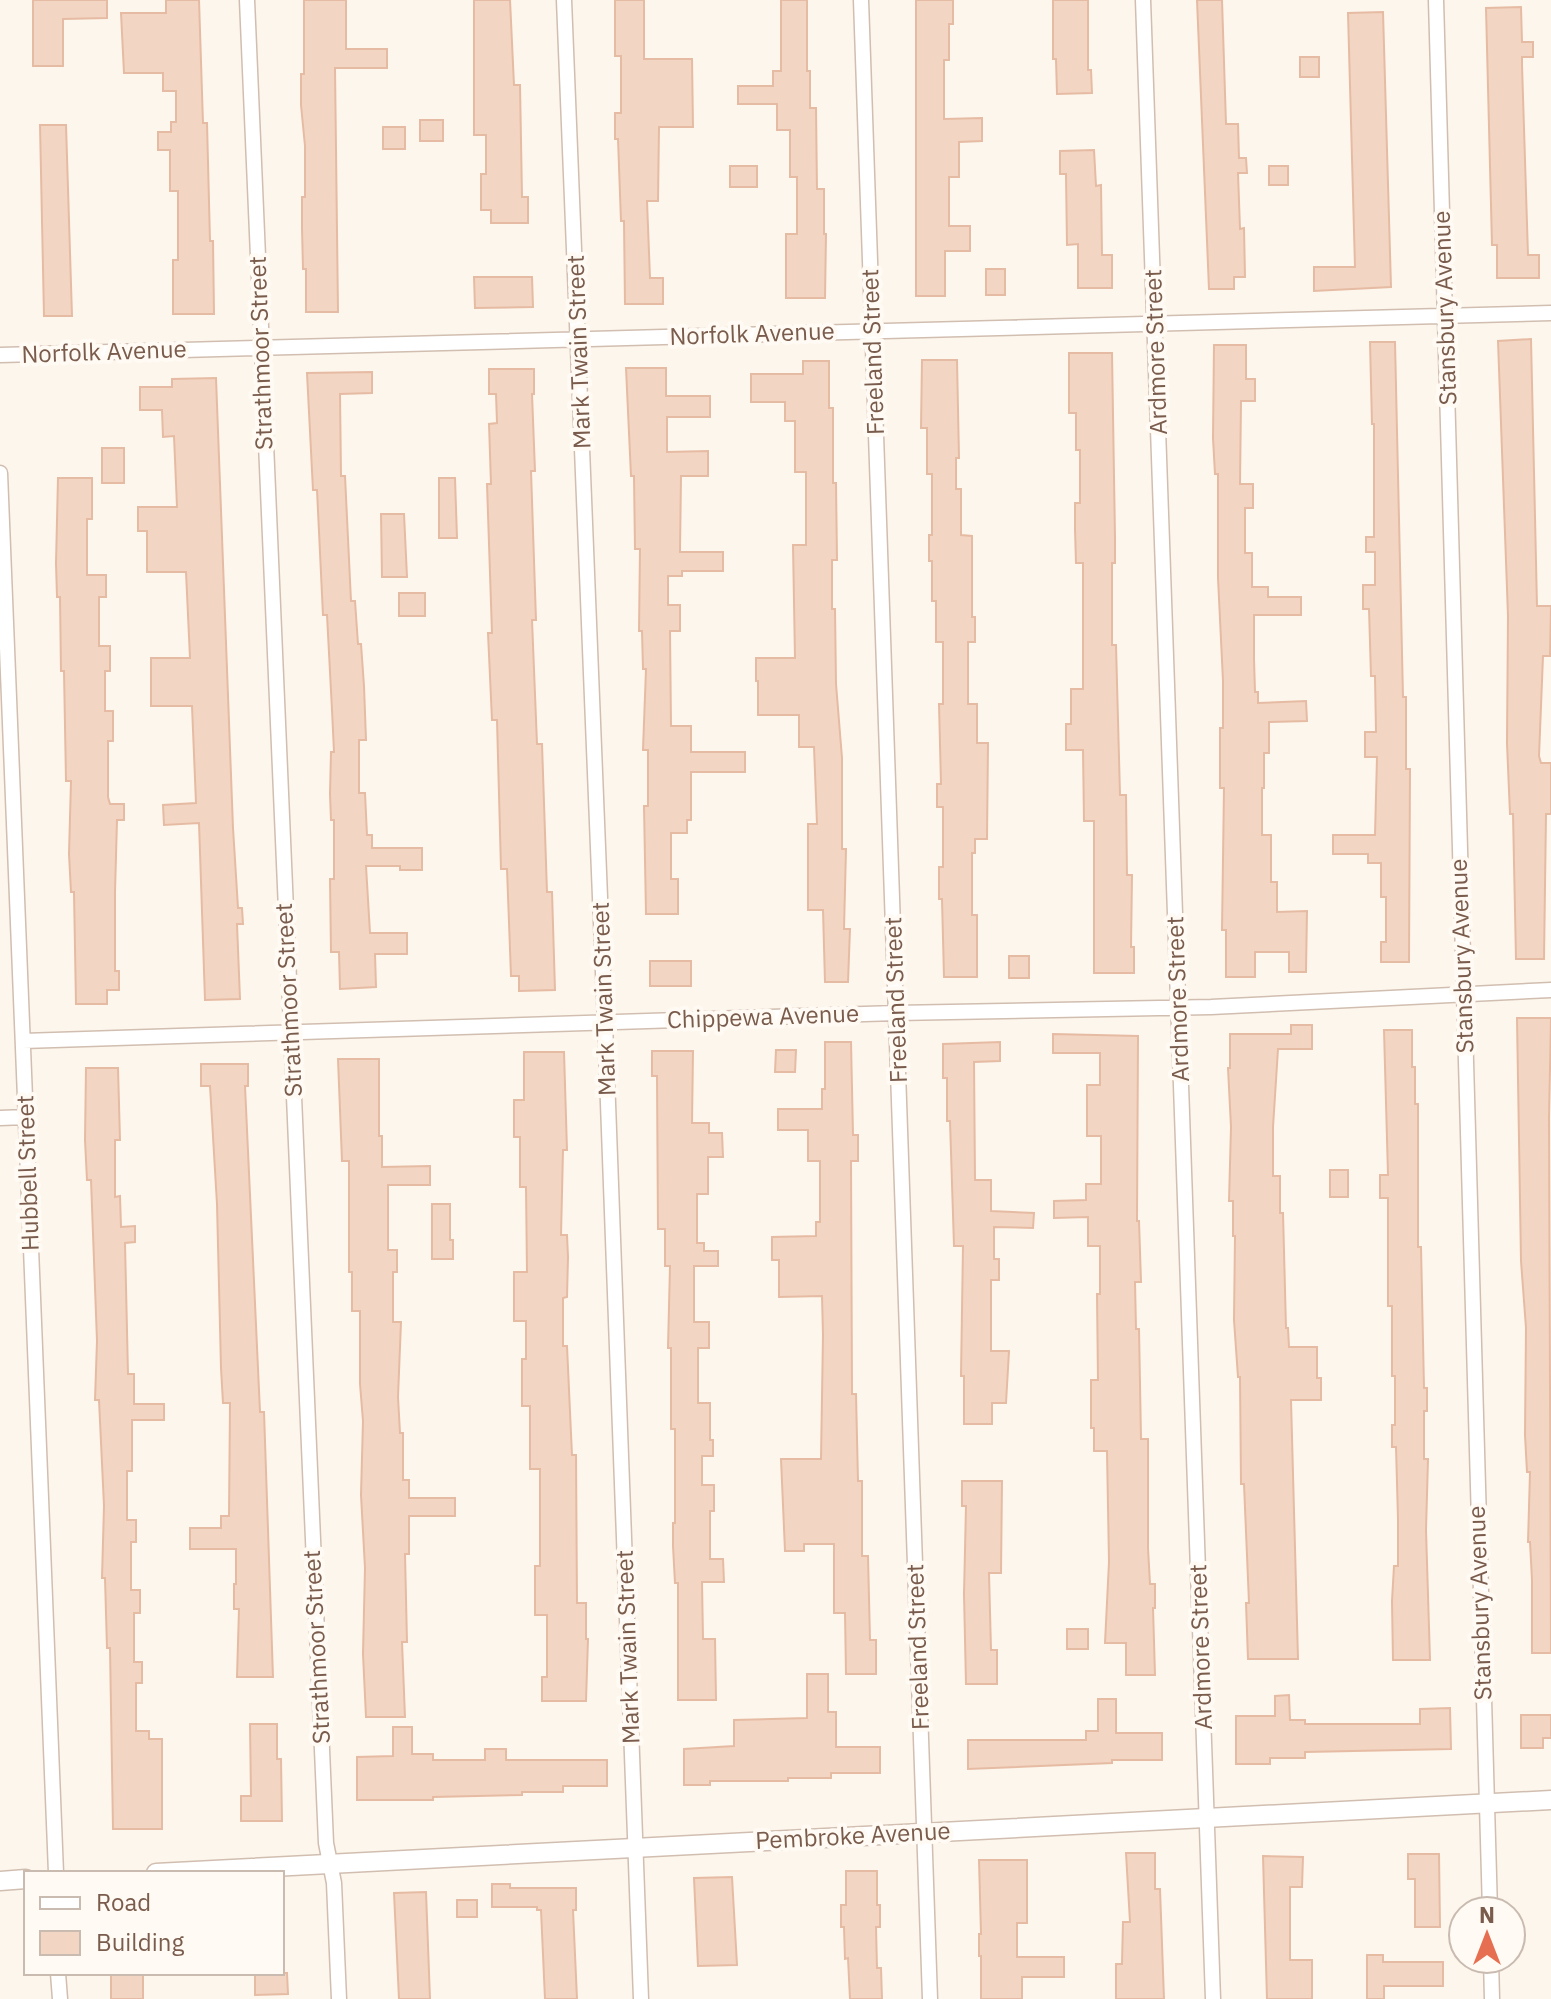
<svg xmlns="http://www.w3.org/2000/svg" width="1551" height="1999" font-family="'IBM Plex Sans',sans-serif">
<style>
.building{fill:#f3d5c3;stroke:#e6bba3;stroke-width:2}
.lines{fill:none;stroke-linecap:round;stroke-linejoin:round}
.minor-casing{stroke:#d1beb0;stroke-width:17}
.tertiary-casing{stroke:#d1beb0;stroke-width:21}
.minor{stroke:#fff;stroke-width:14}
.tertiary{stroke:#fff;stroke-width:18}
.labels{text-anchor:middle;stroke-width:8;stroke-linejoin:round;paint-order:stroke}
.street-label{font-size:24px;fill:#7a5c4d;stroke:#fffaf3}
</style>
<rect width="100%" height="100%" fill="#fdf6ec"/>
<path class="building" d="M33 0H107V18L63 19V66H33Z
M166 0H199L203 123H207L210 241H213L214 314H173V260H178V191H170V150H158V132H171V122H176V91H163V73H124L121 13H166Z
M304 0H346V49H387V68H335L338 312H306V269H303L302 228V197H305V146L301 105V74H304Z
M474 0H510L514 85H520L522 197H528V223H491V210H481V174H486V135H474Z
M615 0H644V59H692L693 127H659L658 201H647L650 278H663V304H625L624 221H621L618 139H615V113H621V56H615Z
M781 0H807V71H810V108H816L817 189H824V234H826L825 298H786V234H797V177H790V130H777V104H738V86H773V71H781Z
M916 0H953V24H949V60H944V119L982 118V141L959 142V177H949V226H970V251H945V296H916Z
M1053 0H1088V70H1091L1092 93 1057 94 1056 59H1053Z
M1197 0H1222L1226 124H1238L1239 158H1246L1247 173H1238L1240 229 1244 228 1245 277H1234V289H1209Z
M1521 7 1522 42H1533V57H1522V65L1528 255H1539V278H1497V245H1492L1486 8Z
M1383 12 1391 287 1314 291V267H1355L1348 13Z
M1300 57H1319V77H1300Z
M420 120H443V141H420Z
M40 125H66L72 316H44Z
M383 127H405V149H383Z
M1094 150 1096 186 1101 185 1102 255H1112V288H1078V244L1067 245 1066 174H1060V151Z
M730 166H757V187H730Z
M1269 166H1288V185H1269Z
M986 269H1005V295H986Z
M474 277H532L533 307 475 308Z
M1531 339 1537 606H1551L1550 656H1543L1539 756 1541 763H1551V814H1546L1544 959H1516L1513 814H1510L1507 743 1508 616 1498 341Z
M1370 342H1395L1403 697H1406V769H1410L1409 962H1381V942H1386V897H1381V863H1368V854H1333V835H1375L1377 757H1365V732H1376L1375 676H1371L1369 609H1363V585H1375V552H1366V537H1374V424H1372Z
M1214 345H1246V379H1255V401H1241L1240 484H1253V508H1245V553H1252V587H1268V597H1301V615H1254V659L1255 692H1258V703L1306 701 1307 721 1269 722V753H1264V788H1262V835H1271V882H1277V912L1307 911 1306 972H1289V952H1255V977H1226V930H1222L1224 788H1220V728H1223V681L1218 578V474H1215L1213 438Z
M1069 353H1112L1115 538V563H1112V645H1116L1120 795H1126L1127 875H1132L1131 947H1134V973H1094V821H1084L1083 750H1066V724H1071V689H1083V563H1076L1075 529V503H1080V450H1076V413H1069Z
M922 360H957L959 458H956V489H961V535L972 536V617H975V642H968V704H977V743H988L987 839H975V853H972V915H977V977H944L942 899H939V867H943V807H937V784H941L939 704H943V642H936V601H932V561H929V535H932V474H927V428H921Z
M803 361H829V408H833V483H836L837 560H832V609H835L836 684 842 758V849H846L844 929H850L848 982H825L823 910H808V824H817L814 747H799V715H758V681H756V658H795L793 545H806V472H795V421H785V402H751V374H803Z
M626 368H666V396H710V417H667V452L708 451V476H681L680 552H723V571H682V576H668V605H680V631H670L671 726H691V752H745V772H691V820H687V833H671V879H678V914H646L644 806H648V750H643L646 669H643L642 631H639L640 549H635L634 476H631Z
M489 369H534V394H532L535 471H531L536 620H532L537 744H542L547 892H552L555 990 519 991V976H511L507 869H501L497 720H492L488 633H492L487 484H491L489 424 497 423 496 394H489Z
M372 372V393L340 394 341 476H345L351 601H355L358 644H361L364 686 366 740H359V793H365L367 835H372V848H422V870H400V866H366L370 933H407V954H375L376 987 340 989 339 952H331L330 879H334V820H331L330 794 331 752H334L332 710 327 615H323L317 490H313L307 373Z
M216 378 233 828 238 908H242L243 924H237L240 999 205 1000 199 823 164 825 163 805 196 803 192 706H151V658H190L186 572H147V531H138V507H177L174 436 163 437 162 410H140V387H172V379Z
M102 448H124V483H102Z
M58 478H92V519H87V575H106V597H99V646H110V671H105V711H113V741H108V797L110 804H124V820H117L115 892V971H119V990H107V1004H76L74 892H71L69 854 71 781H66L64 671H61L60 597H57L56 563Z
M439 478H455L457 538H439Z
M381 514H404L407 577H382Z
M399 593H425V616H399Z
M1009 956H1029V978H1009Z
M650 961H691V986H650Z
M1517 1018H1551L1549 1118 1551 1653H1532V1580L1530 1542H1528L1530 1472H1527L1525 1435 1526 1328 1521 1261Z
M1291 1025H1312V1049H1278L1273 1127V1176H1280V1213H1283L1286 1328H1288L1289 1347H1317V1378H1321V1400H1291L1298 1659H1248L1246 1603H1249L1244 1484H1241L1240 1377H1238L1234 1320 1235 1236H1233V1201H1229L1231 1127 1228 1068H1230V1034H1291Z
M1384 1030H1412V1067H1415V1104H1418V1247H1421L1424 1388H1427V1411H1424V1459H1428L1426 1530 1430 1660H1393L1392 1601 1394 1566H1398V1519L1396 1447H1392V1425H1395V1376H1392V1306H1388V1198H1380V1175H1388Z
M1053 1034 1138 1036 1137 1221H1139L1141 1282H1135L1136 1329H1139L1141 1439H1148V1548L1150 1584H1155V1608H1153L1155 1675H1126V1643H1105L1109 1562 1107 1451H1094V1428H1091V1380H1098L1097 1294H1100V1246H1088V1217L1054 1218V1201L1086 1200V1184H1101V1136H1087V1085H1100V1053H1053Z
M825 1042H851L853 1135H858V1161H851L852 1394H856L858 1481H862V1556H868L870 1640H876V1674H846L845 1613H834V1544H804V1551H785L781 1459H821L823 1335 822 1296 779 1297V1260H772V1237L816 1236V1222H820V1161H808V1130H778V1109H822V1089H825Z
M1000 1042V1061L974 1062 975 1180H991V1211L1034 1213 1033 1228 994 1227V1259H999V1280H991V1351H1009L1006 1403H992V1424H964V1376H961L963 1246H954L950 1121H947V1078H943V1044Z
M776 1050H796L795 1072H775Z
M652 1051H693L692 1123H709V1133H722L723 1157H708V1194H697V1243H704V1251H718V1266H694V1322H709V1348H698V1403H710V1440H713V1456H702V1485H714V1511H710V1559H723L724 1582H702L703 1639H715L716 1700H678V1583H675L673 1546V1523H675V1429H671V1348H668L670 1266H665V1229H658L657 1076H652Z
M524 1052H564L567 1150H563L561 1235H567L568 1257 567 1297 563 1298V1346H567L572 1455H576L577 1603H586V1639H588L586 1701H542V1677H547V1615H535V1566H540V1469H530V1406H522V1359H526V1321H514V1272H527L526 1187H520V1137H514V1100H524Z
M338 1059H379V1136H382V1167L430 1166V1185H388V1250H397V1272H393V1322H401L398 1397 400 1433H403V1480H409V1498H455V1516H409V1554H405L407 1642H402L405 1717H366L363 1654 365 1568 361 1495 363 1421 360 1384V1311H352V1272H349V1161H342Z
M201 1064H248V1086H245L260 1412H264L273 1677H237L239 1609H234V1584H236V1549H190V1528H221V1516H229L230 1403H223L221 1368 217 1204 210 1086H201Z
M86 1068H118L120 1140H115V1197L120 1196 121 1227 135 1226V1242L125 1243 128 1374H134V1404H164V1420H132V1471H127V1520H136V1542H131V1590H140V1613H134V1662H142V1683H136V1731H149V1739H162V1829H113L110 1648H107L105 1578H102L104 1506 99 1400H95L97 1341 91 1180H87L85 1140Z
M1330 1170H1348V1197H1330Z
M432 1204H450V1240H453V1259H432Z
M962 1481H1002L1001 1573H989L991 1650H997V1684H966L964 1594 966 1506H962Z
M1067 1629H1088V1649H1067Z
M807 1674H828V1712H836V1747H880V1773H831V1778H788V1781H710V1785H684V1749L734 1746V1720L807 1718Z
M1289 1695 1290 1720H1305V1724H1420V1709L1450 1708 1451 1749 1305 1752V1758H1270V1764H1236V1716H1275V1696Z
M1098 1699H1116V1733H1162V1760H1112V1763L968 1769V1740H1086V1731H1098Z
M1521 1715H1551V1738H1543V1748H1521Z
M250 1724H277V1759H281L282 1821H241V1796H251Z
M393 1727H412V1754H433V1760H485V1749H506V1760H607V1786H563V1792H522V1795L433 1797V1800H357V1757L393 1756Z
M1126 1853H1155V1889H1160L1164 1999H1116V1964H1122L1123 1922H1130Z
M1408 1854H1439L1440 1927H1415V1879H1408Z
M1263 1856 1303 1857 1302 1887H1290V1960H1312V1999H1267Z
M979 1860H1027V1923H1017V1957H1064V1977H1022V1999H981V1956H979V1934H981Z
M846 1871H877V1905H880V1927H876L877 1968H881L882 1999H850L848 1958 845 1959 844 1927H841V1905H846Z
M732 1877 737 1965 698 1966 694 1878Z
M492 1884H510V1888H576V1910H573L577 1999H545L541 1910H537V1907H492Z
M426 1892 430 1999H399L394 1893Z
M457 1900H477V1917H457Z
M1367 1955H1383V1962H1443V1986H1384V1999H1367Z
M282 1973H287L288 1994 255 1995V1974Z
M111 1975H143V1999H111Z"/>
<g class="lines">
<g class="minor-casing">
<path id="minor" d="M247 0 326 1843 334 1883 339 1999
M564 0 605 1022 641 1999
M861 0 930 1999
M1143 0 1213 1999
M1436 0 1490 1911
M0 355 1551 313
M0 473 56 1873
M23 1041 896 1013 1211 1007 1551 990
M0 1118 26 1117
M1491 1959 1492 1999
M58 1973 60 1999"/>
</g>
<g class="tertiary-casing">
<path id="tertiary" d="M156 1873 1551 1800
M0 1881 26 1879"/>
</g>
<use href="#minor" class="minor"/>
<use href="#tertiary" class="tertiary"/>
</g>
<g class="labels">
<g class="street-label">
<text transform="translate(1445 308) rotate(-92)" y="8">Stansbury Avenue</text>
<text transform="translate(752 334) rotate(-2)" y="8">Norfolk Avenue</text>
<text transform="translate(104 352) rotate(-2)" y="8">Norfolk Avenue</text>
<text transform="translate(579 352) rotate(-92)" y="8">Mark Twain Street</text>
<text transform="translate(873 352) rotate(-92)" y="8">Freeland Street</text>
<text transform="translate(1156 352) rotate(-92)" y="8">Ardmore Street</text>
<text transform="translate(261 353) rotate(-92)" y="8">Strathmoor Street</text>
<text transform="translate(1462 956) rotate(-92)" y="8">Stansbury Avenue</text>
<text transform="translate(604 999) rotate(-92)" y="8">Mark Twain Street</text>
<text transform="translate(1178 999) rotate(-92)" y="8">Ardmore Street</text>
<text transform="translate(289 1000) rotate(-93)" y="8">Strathmoor Street</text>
<text transform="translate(896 1000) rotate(-92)" y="8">Freeland Street</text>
<text transform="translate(763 1017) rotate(-2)" y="8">Chippewa Avenue</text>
<text transform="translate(28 1173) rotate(-92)" y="8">Hubbell Street</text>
<text transform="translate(1480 1603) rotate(-92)" y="8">Stansbury Avenue</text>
<text transform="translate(317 1647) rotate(-93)" y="8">Strathmoor Street</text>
<text transform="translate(628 1647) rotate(-92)" y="8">Mark Twain Street</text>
<text transform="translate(918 1647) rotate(-92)" y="8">Freeland Street</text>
<text transform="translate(1201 1647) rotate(-92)" y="8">Ardmore Street</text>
<text transform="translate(853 1836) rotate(-3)" y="8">Pembroke Avenue</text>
</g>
</g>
<rect x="24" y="1871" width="260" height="104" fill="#fffaf3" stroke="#cabbb1" stroke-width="2"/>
<rect x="40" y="1897" width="40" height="12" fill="#ffffff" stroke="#cabbb1" stroke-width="2"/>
<text x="96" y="1911" font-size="24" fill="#7a5c4d">Road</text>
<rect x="40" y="1931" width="40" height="24" fill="#f3d5c3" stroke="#cabbb1" stroke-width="2"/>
<text x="96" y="1951" font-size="24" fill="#7a5c4d">Building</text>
<g transform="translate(1487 1935)"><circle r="38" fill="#fffaf3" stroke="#cabbb1" stroke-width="2"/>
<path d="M0-6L14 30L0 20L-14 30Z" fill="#e76f51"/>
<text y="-12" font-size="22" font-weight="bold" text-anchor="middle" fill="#7a5c4d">N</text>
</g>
</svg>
